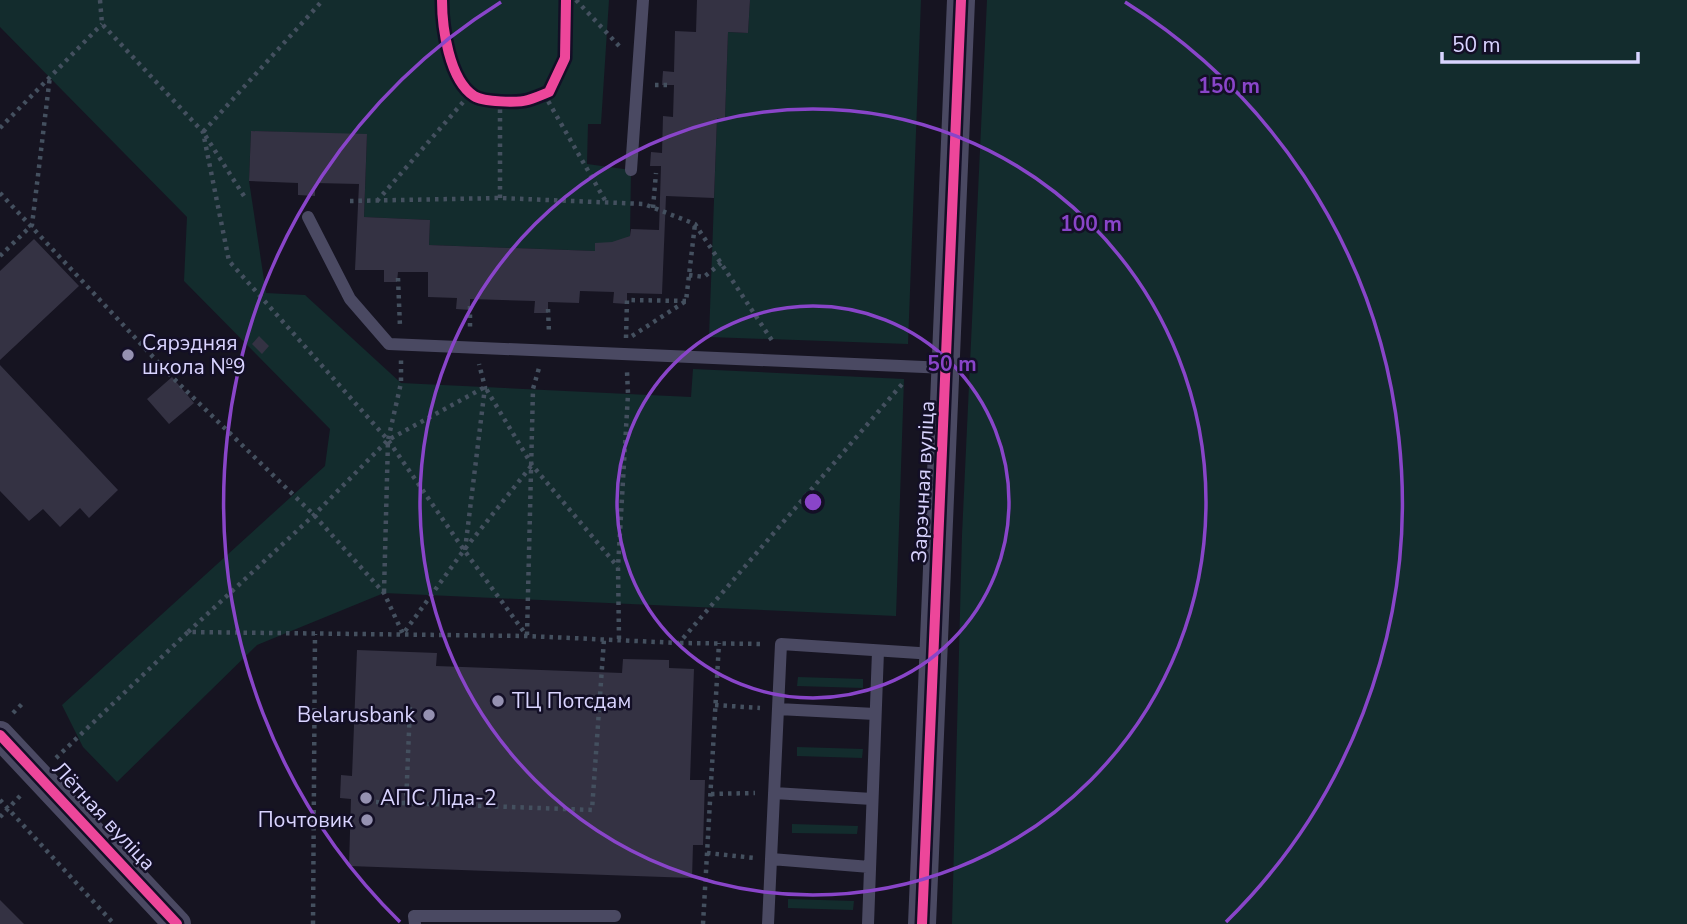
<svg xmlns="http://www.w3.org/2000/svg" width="1687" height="924" font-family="'Nunito Sans',sans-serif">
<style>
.green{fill:#132c2d}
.building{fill:#343243}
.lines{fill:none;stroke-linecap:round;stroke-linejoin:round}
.path{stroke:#44505f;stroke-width:4.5;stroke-dasharray:3.5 5;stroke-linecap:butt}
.service{stroke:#4a4962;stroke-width:12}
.tertiary{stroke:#4a4962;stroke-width:28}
.cycleway-casing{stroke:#130f26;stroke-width:15}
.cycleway{stroke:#ed469a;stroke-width:10}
.ring{fill:none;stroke:#8945c9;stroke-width:3.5}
.poi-dot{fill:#9591b1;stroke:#130f26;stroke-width:2.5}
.labels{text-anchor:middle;stroke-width:5;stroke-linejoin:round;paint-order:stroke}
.poi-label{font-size:21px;fill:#d9d4ff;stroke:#130f26;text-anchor:start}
.street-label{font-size:21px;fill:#d9d4ff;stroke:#130f26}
.centre{fill:#8945c9;stroke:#130f26;stroke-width:3.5}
.ring-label{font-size:21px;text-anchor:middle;font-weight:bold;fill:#8945c9;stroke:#130f26;stroke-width:5;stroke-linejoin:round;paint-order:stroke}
</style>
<rect width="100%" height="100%" fill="#161421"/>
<path class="green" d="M0 0H609L601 124H588L587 164 631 170 630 236 595 251 429 245 430 220 364 217 367 135 251 131 249 181 266 293 305 295 401 383 691 397 693 369 904 379 896 616 384 593 257 645 117 782 83 747 62 705 325 466 330 429 184 281 187 217 0 27Z
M750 0H921L908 344 709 337 717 118H725L728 32 748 33Z
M987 0H1687V924H952L962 535Z
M798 677 863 679V688L797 686Z
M797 747 863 749 862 758 797 756Z
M792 824 858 826 857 834 792 833Z
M788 899 854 901 853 910 788 908Z"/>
<path class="building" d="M697 0H750L748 33 728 32 725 118H717L714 198 666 196 662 294 627 293V304L613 303 614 292 580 291 579 303 548 302V313H534L535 301 470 299V310L456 309 457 298 428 297V272H398L397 282H384V270H355L359 184 315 183V196L298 195V183L249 181 251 131 367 134 364 217 430 220 429 245 595 251V243L612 242 630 236 631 229 659 230 661 166H650L651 152 662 153 663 116 673 117 674 85H662L663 71 674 72 675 31 696 32Z
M34 239 79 286 0 360V271Z
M259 336 269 346 262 354 252 344Z
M0 365 118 490 89 518 80 508 60 527 43 509 29 521 0 491Z
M172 377 194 403 169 424 147 399Z
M357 650 437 653 436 666 622 673 623 659 669 660V668L694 669 690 780H705L703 845H693L692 878 349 866 351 799 340 798 341 775 352 776Z
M0 900 24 924H0Z"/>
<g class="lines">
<path class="path" d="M100 0 102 24 203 132 229 261 388 440 464 550 527 636
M576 0 621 48
M655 85H668
M544 94 606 202
M0 128 102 24
M0 193 169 374 314 515 384 593 403 634 464 550 532 465
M244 196 203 132 323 0
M500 198V101
M350 201 500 198 644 204 695 224 773 342
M377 201 471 93
M653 208 656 173
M0 256 32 225 50 76
M689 275 704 277 721 263
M398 278 400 327
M470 306V329
M548 309 549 333
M632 336 686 301 695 224
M626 338 627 300 686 301
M465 550 485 387 479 364
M384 592 388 440 401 383V360
M188 632 314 515 388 440 485 387 532 465 618 567
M527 635 533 389 539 368
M619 639 618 567 628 394 627 371
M680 643 763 644
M715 705 760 708
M13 713 25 701
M56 758 188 632 527 636 679 643 903 383
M711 794 755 793
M0 800 114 924
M376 802 592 810 604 639
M406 804 410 707
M0 817 21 795
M707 853 755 858
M313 924 315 634
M703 924 719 643"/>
<path class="service" d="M631 170 643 0
M308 217 350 299 389 344 947 368
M778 709 875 714
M774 793 872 799
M771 859 870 867
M415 924 414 916H615
M768 924 781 644 934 654
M868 924 878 651"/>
<path class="tertiary" d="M0 735 177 924
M922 924 961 0"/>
<g class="cycleway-casing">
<path id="cycleway" d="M442 0C442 27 449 80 474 96 483 102 518 103 528 100 535 98 542 95 549 92L565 58 566 0
M0 735 177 924
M922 924 961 0"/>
</g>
<use href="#cycleway" class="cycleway"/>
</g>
<g class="ring">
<circle cx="813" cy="502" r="196"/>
<circle cx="813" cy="502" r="393"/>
<path d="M400 922A589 589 0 0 1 501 2M1125 2A589 589 0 0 1 1226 922"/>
</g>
<g class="poi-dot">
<circle cx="128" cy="355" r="7"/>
<circle cx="498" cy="701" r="7"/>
<circle cx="429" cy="715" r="7"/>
<circle cx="366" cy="798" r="7"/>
<circle cx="367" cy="820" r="7"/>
</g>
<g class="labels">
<g class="poi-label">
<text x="142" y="350">Сярэдняя<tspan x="142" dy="24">школа №9</tspan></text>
<text x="512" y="708">ТЦ Потсдам</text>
<text x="415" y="722" text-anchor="end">Belarusbank</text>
<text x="380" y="805">АПС Ліда-2</text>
<text x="353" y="827" text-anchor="end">Почтовик</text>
</g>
<g class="street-label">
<text transform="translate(923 482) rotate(-87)" y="7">Зарэчная вуліца</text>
<text transform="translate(104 816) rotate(47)" y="7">Лётная вуліца</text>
</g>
</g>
<circle cx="813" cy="502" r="10" class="centre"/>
<g class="ring-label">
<text x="1229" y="93">150 m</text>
<text x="1091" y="231">100 m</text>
<text x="952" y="371">50 m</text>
</g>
<path d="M1442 52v10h196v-10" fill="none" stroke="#d9d4ff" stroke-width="3.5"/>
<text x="1452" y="52" font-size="21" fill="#d9d4ff" stroke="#130f26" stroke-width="5" paint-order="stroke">50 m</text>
</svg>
